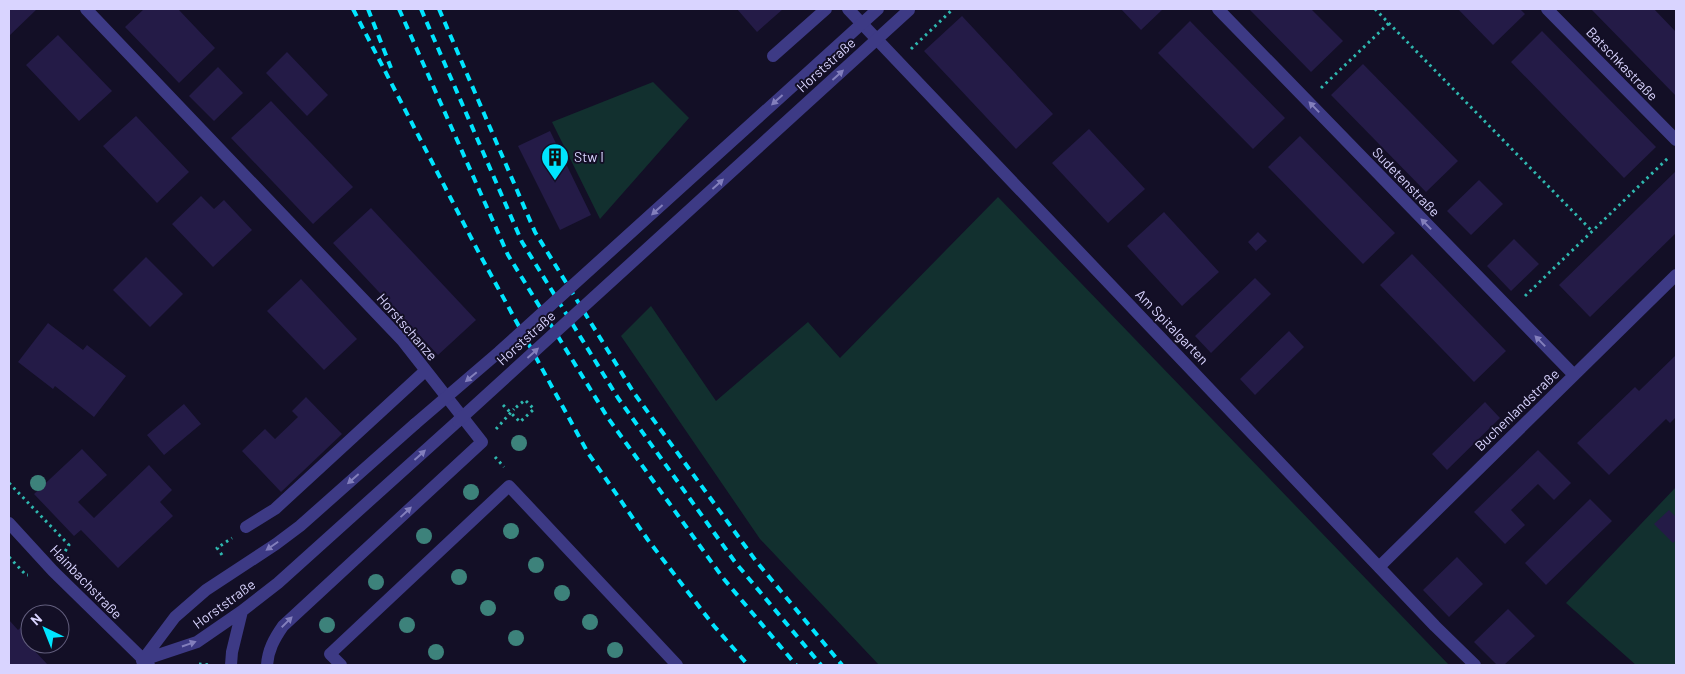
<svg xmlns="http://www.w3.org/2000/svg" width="1685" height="674" font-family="Barlow,sans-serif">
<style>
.green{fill:#12302f}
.building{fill:#241b47}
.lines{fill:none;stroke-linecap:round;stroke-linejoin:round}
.path{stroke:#2fb8b0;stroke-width:3;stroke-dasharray:2.5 4;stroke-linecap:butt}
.minor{stroke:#3d3a85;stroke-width:12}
.rail{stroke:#00e5ff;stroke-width:4;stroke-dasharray:8 6;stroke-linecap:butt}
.path-bridge{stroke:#2fb8b0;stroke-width:3;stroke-dasharray:2.5 4;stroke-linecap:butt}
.minor-bridge{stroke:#3d3a85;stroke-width:12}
.tree{fill:#3d827b}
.oneway{fill:#837fbc}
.labels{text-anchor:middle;stroke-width:4;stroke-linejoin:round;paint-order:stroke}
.street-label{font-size:14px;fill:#d9d4ff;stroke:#130f26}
.poi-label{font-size:14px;fill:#d9d4ff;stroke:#130f26;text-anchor:start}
</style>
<rect width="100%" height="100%" fill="#130f26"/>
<path class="green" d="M653 82 689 118 600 219 552 122Z
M998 197 1449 665H879L760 539 621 336 651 306 716 401 808 322 840 358Z
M1676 487V665H1636L1566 603Z"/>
<path class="building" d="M9 9H37L9 36Z
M144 9H178L215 48 179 83 125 27Z
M737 9H783L757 32Z
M1121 9H1163L1141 30Z
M1249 9H1311L1343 41 1311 72Z
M1458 9H1520L1525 14 1493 45Z
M1591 9H1654L1676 32V96Z
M962 16 1053 114 1016 149 924 51Z
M1190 21 1285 118 1253 149 1158 53Z
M1542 31 1656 147 1624 178 1511 62Z
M58 35 112 91 79 121 26 65Z
M287 52 328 95 307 116 266 73Z
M1363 64 1458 161 1426 192 1331 95Z
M218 67 243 93 214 121 189 96Z
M271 101 353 187 313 224 231 138Z
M136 116 189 172 157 203 103 146Z
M1089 129 1145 189 1108 223 1052 163Z
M550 131 591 215 560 230 518 146Z
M1300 136 1395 233 1363 264 1268 167Z
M1676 171V233L1590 317 1559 285Z
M1479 180 1503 204 1471 235 1447 211Z
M201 196 214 209 224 200 252 230 213 267 172 224Z
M371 208 476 320 438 355 333 243Z
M1164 212 1219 272 1182 306 1127 246Z
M1258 232 1267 241 1256 251 1248 242Z
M1514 239 1539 264 1511 291 1487 266Z
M1412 254 1506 351 1474 382 1380 285Z
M146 257 183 294 150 327 113 290Z
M1255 278 1271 294 1211 353 1195 336Z
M301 279 357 339 324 370 267 311Z
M48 323 83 350 87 345 126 376 94 417 55 386 53 389 18 362Z
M1289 331 1304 347 1255 395 1240 379Z
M1676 355V417L1670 423 1666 419 1609 475 1577 443 1635 387 1639 391Z
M306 397 342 434 281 492 242 451 265 429 275 439 298 417 292 411Z
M1485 402 1500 418 1447 470 1432 454Z
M184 404 201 424 164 455 147 435Z
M82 449 107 475 78 502 94 518 149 465 172 490 160 502 173 516 118 568 81 530 74 536 34 494Z
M1538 450 1571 483 1554 500 1538 484 1511 510 1525 525 1505 544 1474 512Z
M1590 499 1612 521 1546 585 1525 563Z
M1669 510 1676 517V540L1673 543 1654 524Z
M1457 557 1483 584 1449 617 1423 590Z
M1508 609 1535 636 1504 665H1497L1474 642Z
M9 620 18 630 28 621 30 624V644H34L31 647 48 665H9Z"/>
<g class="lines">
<path class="path" d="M1375 9 1592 231
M911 49 953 9
M1321 88 1389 23
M1525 296 1668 158
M496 429 514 409
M495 457 504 467
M9 483 69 545 64 553
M222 555 217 548 232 538
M9 557 26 575H28
M199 664 212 665"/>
<path class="minor" d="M86 9 402 340 482 442 283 626C274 639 268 650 267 665
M848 9 1435 626 1475 665
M1218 9 1574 375
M1547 9 1676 140
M773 56 826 9
M9 523 53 571 149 665
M246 527 275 509 425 371
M1379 567 1676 275
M143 660 197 642 242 611 278 583 458 421
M142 661 175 617 206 590 276 544 300 526 415 424
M231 665 232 652 242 611
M341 665 330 654 509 486 677 665"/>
<path class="rail" d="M353 9 479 253 588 453 648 540 714 626 748 665
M368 9 391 68
M399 9 508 255 608 418 723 578 796 665
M421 9 522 242 618 398 735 562 821 665
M439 9 535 232 634 393 756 561 842 665"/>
<path class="path-bridge" d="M503 405 520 422 534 409 525 400 514 409"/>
<path class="minor-bridge" d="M458 421 909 10
M415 424 499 352 878 9"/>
</g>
<g class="tree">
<circle cx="519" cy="443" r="8"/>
<circle cx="38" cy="483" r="8"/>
<circle cx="471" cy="492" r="8"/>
<circle cx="511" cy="531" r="8"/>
<circle cx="424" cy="536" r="8"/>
<circle cx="536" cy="565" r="8"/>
<circle cx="459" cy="577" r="8"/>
<circle cx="376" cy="582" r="8"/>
<circle cx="562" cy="593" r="8"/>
<circle cx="488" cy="608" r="8"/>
<circle cx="590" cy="622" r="8"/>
<circle cx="327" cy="625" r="8"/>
<circle cx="407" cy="625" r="8"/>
<circle cx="516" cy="638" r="8"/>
<circle cx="615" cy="650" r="8"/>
<circle cx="436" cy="652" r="8"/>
</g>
<defs><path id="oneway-solid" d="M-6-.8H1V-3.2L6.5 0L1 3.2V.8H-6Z" transform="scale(1.25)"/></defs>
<g class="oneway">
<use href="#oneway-solid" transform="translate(838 75) rotate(-42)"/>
<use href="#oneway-solid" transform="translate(777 100) rotate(138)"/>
<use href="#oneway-solid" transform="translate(1314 107) rotate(-134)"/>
<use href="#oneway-solid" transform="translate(718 184) rotate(-42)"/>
<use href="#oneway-solid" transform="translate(657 210) rotate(138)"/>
<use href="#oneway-solid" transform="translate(1426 224) rotate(-134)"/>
<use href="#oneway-solid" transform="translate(1540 341) rotate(-134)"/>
<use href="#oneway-solid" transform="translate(533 353) rotate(-42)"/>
<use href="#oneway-solid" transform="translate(471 377) rotate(140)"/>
<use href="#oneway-solid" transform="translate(420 455) rotate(-42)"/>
<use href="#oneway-solid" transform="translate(353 479) rotate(139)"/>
<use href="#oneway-solid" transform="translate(406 512) rotate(-43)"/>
<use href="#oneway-solid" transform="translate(272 546) rotate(145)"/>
<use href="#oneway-solid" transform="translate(287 622) rotate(-45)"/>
<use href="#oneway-solid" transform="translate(189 644) rotate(-19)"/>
</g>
<defs>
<g id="building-pin" transform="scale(1.4375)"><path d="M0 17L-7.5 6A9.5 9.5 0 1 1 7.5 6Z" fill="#00e5ff" stroke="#130f26"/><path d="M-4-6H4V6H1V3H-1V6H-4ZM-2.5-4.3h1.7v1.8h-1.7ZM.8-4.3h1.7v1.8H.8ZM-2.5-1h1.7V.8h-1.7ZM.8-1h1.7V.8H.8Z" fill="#111"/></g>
</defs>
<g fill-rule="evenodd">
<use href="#building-pin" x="555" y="157"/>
</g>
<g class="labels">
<g class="street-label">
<text transform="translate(1622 64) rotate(46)" y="5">Batschkastraße</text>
<text transform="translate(826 65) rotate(-42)" y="5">Horststraße</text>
<text transform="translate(1406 182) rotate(46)" y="5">Sudetenstraße</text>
<text transform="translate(407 327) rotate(49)" y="5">Horstschanze</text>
<text transform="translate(1172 327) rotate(46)" y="5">Am Spitalgarten</text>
<text transform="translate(526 338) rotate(-42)" y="5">Horststraße</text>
<text transform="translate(1517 410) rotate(-44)" y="5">Buchenlandstraße</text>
<text transform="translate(86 582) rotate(46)" y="5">Hainbachstraße</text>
<text transform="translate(224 604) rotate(-36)" y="5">Horststraße</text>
</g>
<g class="poi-label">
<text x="574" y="162">Stw I</text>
</g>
</g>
<rect width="1685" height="674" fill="none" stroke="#d9d4ff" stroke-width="20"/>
<g transform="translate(45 629) rotate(317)"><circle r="24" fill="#130f26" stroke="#625e7d"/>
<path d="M0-4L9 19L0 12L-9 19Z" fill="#00e5ff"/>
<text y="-8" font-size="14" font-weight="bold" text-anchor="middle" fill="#d9d4ff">N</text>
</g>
</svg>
